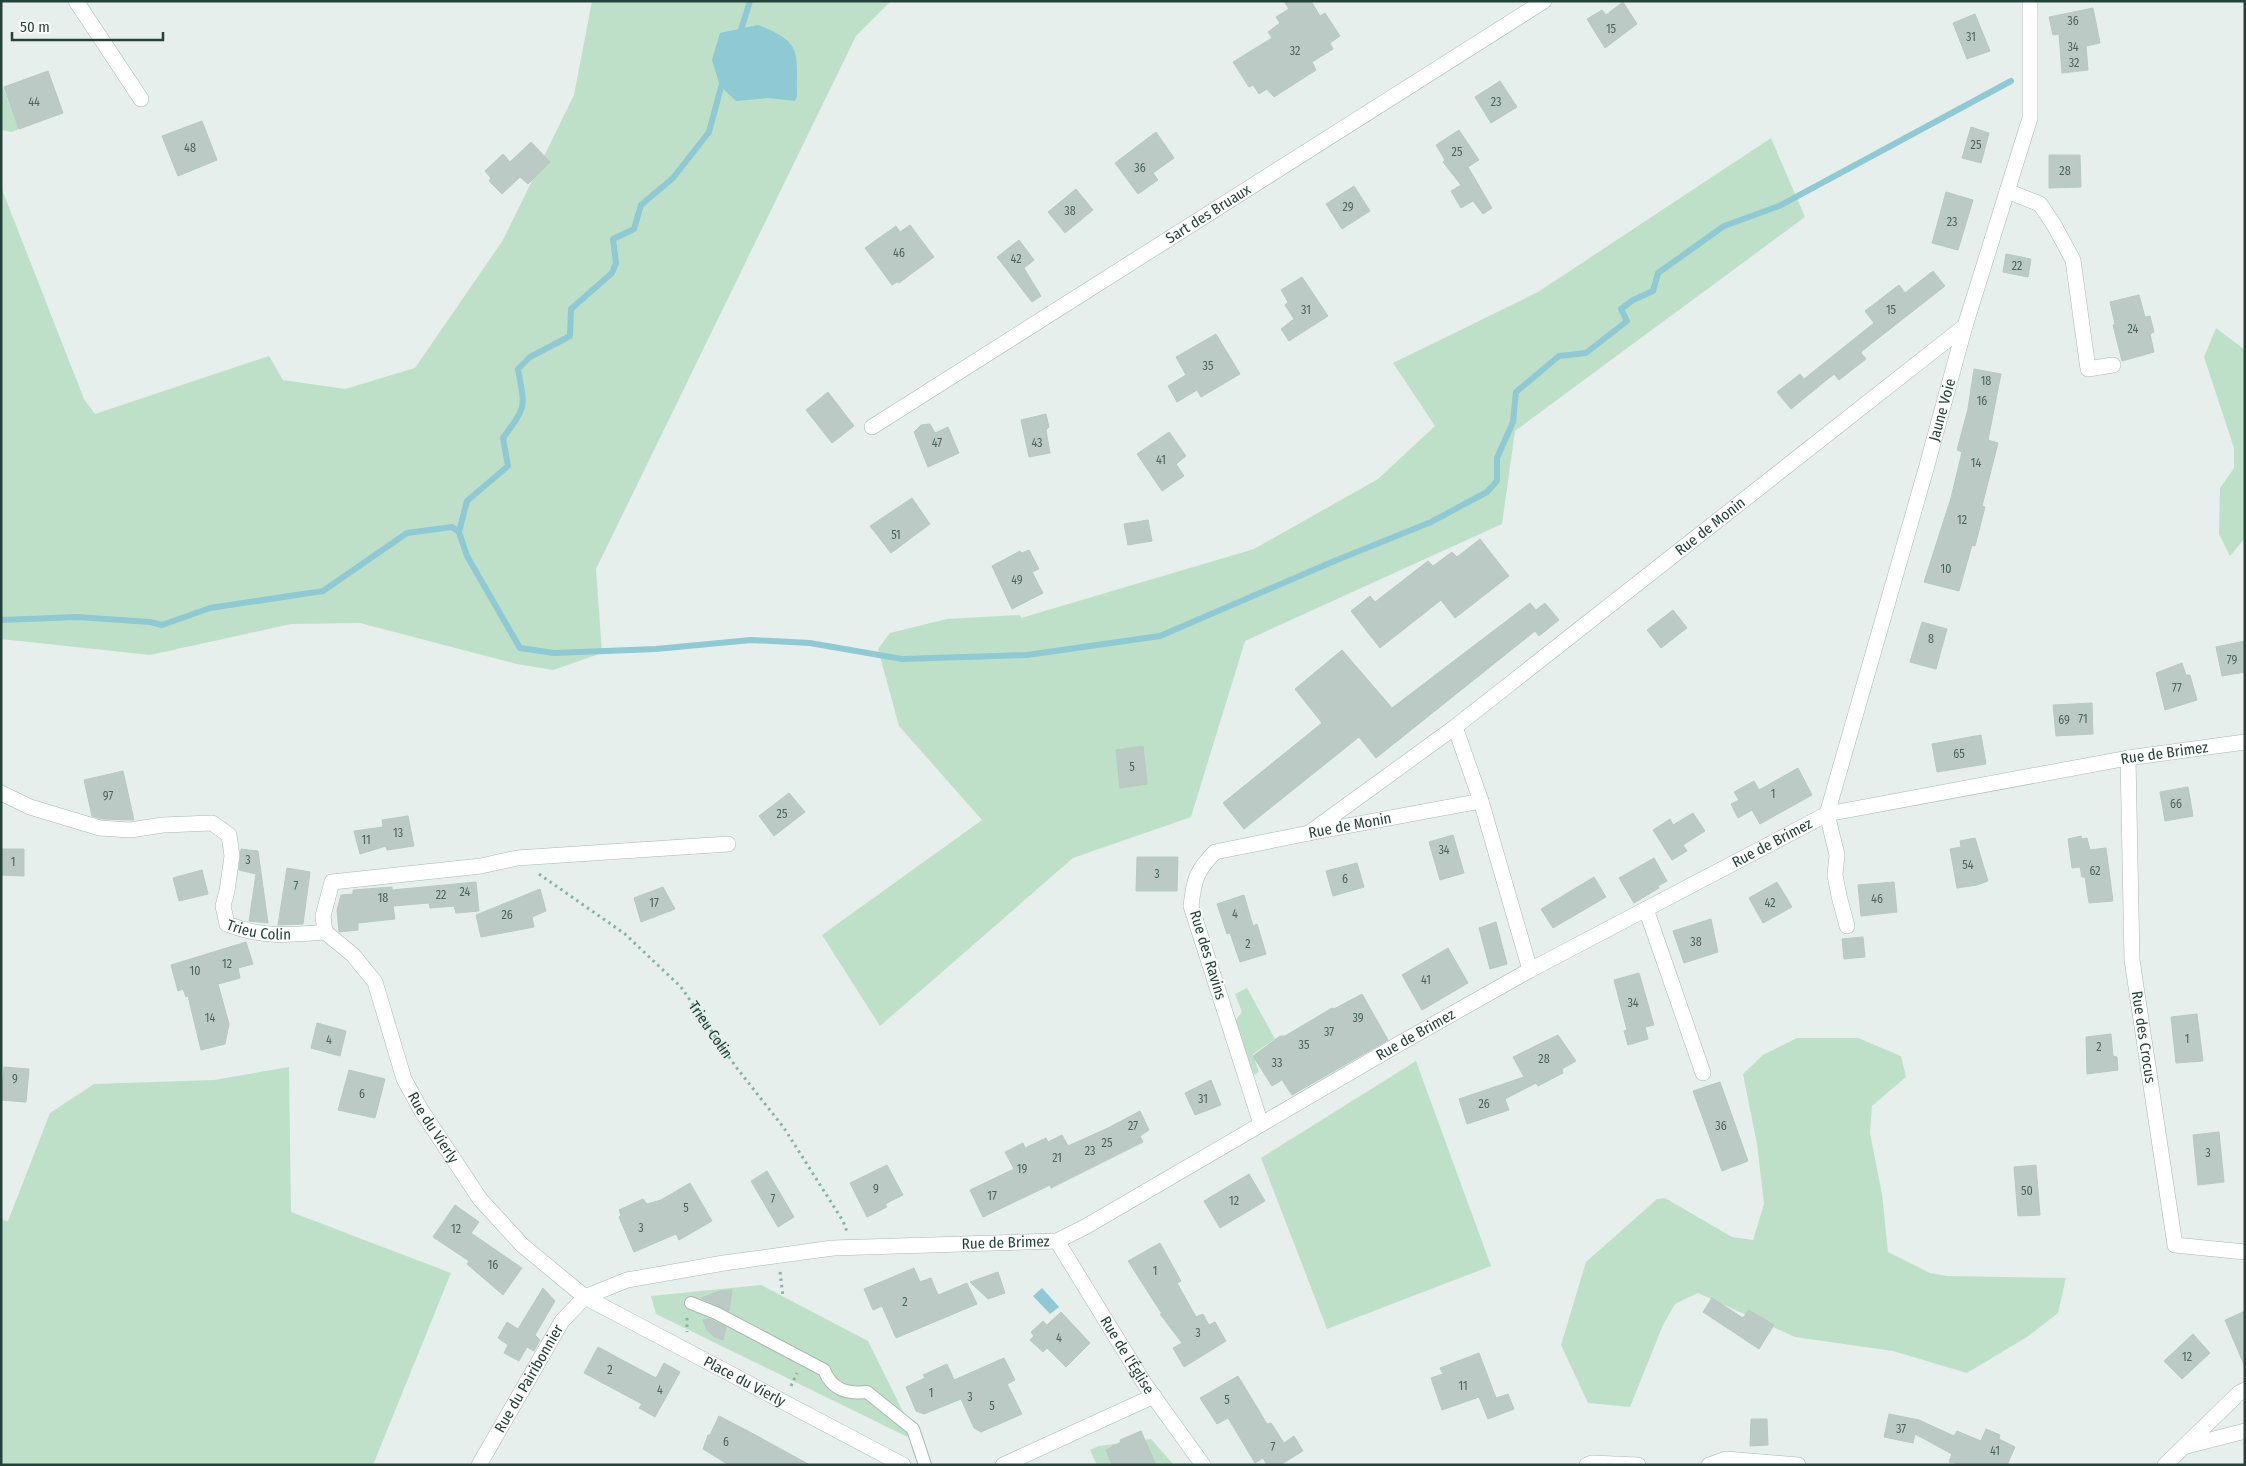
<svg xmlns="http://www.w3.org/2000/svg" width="2246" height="1466" font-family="'Fira Sans Condensed',sans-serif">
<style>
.green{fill:#bfe0c8}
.water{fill:#8ec9d4}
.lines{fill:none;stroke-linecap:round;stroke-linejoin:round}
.stream{stroke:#8ec9d4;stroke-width:6}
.building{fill:#bbcac4;stroke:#b8c9c2}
.lane-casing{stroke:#a8b8b2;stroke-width:14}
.street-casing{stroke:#a8b8b2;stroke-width:16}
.path{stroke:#86b3a5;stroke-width:3;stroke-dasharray:2.5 4;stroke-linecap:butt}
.lane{stroke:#fff;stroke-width:12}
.street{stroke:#fff;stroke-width:15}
.labels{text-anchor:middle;stroke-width:4.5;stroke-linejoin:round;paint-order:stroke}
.number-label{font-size:12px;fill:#4a645c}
.street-label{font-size:15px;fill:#24423a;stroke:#f7fbf9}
</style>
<rect width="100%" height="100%" fill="#e6efeb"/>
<path class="green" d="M592 1H891L856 36 596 569 602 653 553 670 517 664 360 623 291 624 150 655 1 639V187L84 399 95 414 269 356 283 380 345 389 415 368 503 240 574 95Z
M1 82 19 129 12 132 1 130Z
M1771 138 1805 217 1515 431 1502 524 1245 641 1191 817 1073 858 880 1026 822 935 982 820 899 726 878 649 890 633 947 619 1020 615 1021 618 1254 549 1378 479 1435 426 1393 363 1538 292Z
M2216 328 2245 350V538L2230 556 2219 534 2220 488 2234 468V448L2204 357Z
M1247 988 1275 1039 1253 1054 1259 1072 1254 1075 1235 1021 1242 1012 1235 994Z
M1797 1038H1858L1901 1056 1906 1077 1872 1106 1870 1133 1882 1194 1888 1252 1930 1273 1947 1276 2066 1278 2058 1313 2027 1337 1967 1373 1893 1351 1795 1337 1698 1293 1675 1304 1663 1325 1630 1407 1588 1403 1561 1345 1586 1262 1657 1199 1665 1198 1732 1237 1753 1240 1764 1204 1757 1144 1743 1074 1763 1055Z
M1416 1061 1491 1266 1327 1329 1261 1158Z
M289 1067 291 1212 451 1273 373 1465H1V1220L8 1221 50 1113 94 1084 214 1080Z
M761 1285 868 1341 918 1442 656 1314 651 1296Z
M1151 1439 1174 1465H1097L1090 1450 1099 1446Z"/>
<path class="water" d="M758 25C804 43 796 52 797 96L795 101 768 98 736 101 720 86 712 60 720 33Z
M1042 1288 1059 1307 1050 1314 1033 1296Z"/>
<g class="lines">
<path class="stream" d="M739 36 750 1
M459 532 467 556 520 648 554 653 656 649 751 640 810 643 902 659 1027 655 1160 636 1332 562 1431 522 1487 492 1497 481V458L1513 422 1516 392 1559 356 1586 353 1627 321 1621 309 1633 300 1653 291 1658 273 1724 226 1779 206 2011 81
M1 620 77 617 150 622 162 625 210 608 323 591 407 533 452 527 459 532 467 501 508 466 503 438C527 405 525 409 518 369L530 357 570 336 571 309 612 273 616 263 613 239 634 229 641 205 673 178 709 132 723 80"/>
</g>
<path class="building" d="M1284 1H1311L1320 16 1325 13 1340 36 1330 43 1333 49 1312 62 1316 70 1274 97 1267 89 1259 94 1253 85 1249 87 1233 62 1272 38 1268 32 1280 23 1276 17 1289 9Z
M1623 2 1637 24 1605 48 1587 19 1602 10 1606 15Z
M2093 8 2100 43 2086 46 2088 70 2062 73 2059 34 2053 35 2049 17Z
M1975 14 1990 51 1967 59 1953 23Z
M48 71 63 113 19 129 4 87Z
M1500 81 1517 107 1491 123 1475 97Z
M202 121 217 160 178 176 162 136Z
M1971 127 1989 133 1981 163 1962 158Z
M1459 130 1479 160 1468 167 1492 208 1483 214 1473 201 1461 208 1451 191 1461 185 1443 162 1445 160 1436 145Z
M1156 132 1174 158 1153 173 1158 180 1138 194 1115 163Z
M531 142 550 162 528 184 520 177 502 194 489 181 491 178 485 171 503 154 510 162Z
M2049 155H2080L2081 187 2049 188Z
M1354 186 1370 211 1342 229 1326 204Z
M1076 189 1093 210 1065 233 1048 212Z
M1946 192 1973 200 1958 250 1932 243Z
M910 225 934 257 899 283 897 282 892 285 865 248 896 226 900 232Z
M1019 240 1034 260 1024 268 1041 296 1032 302 997 257Z
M2006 254 2031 259 2028 277 2003 272Z
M1933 271 1945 286 1862 351 1861 353 1866 359 1839 380 1834 374 1791 409 1777 392 1800 374 1804 379 1874 323 1865 311 1899 285 1905 293Z
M1302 277 1328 316 1289 341 1281 329 1294 319 1285 305 1288 302 1281 290Z
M2139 295 2145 317 2150 316 2154 332 2150 334 2154 352 2122 361 2113 325 2115 324 2110 302Z
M1216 334 1240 374 1201 397 1197 390 1177 402 1168 386 1186 375 1176 357Z
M1974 369 2001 374 1988 440 1998 443 1982 506 1985 507 1975 546 1972 545 1959 591 1924 582 1951 498 1962 452 1957 450 1968 409Z
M828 392 854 426 832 443 806 410Z
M1046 414 1049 427 1046 430 1050 453 1029 457 1021 420Z
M930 424 935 433 948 427 959 453 928 467 914 432 921 425Z
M1169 432 1186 456 1176 464 1184 476 1162 491 1137 454Z
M912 498 930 524 891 553 870 526Z
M1148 520 1152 541 1128 545 1124 524Z
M1480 539 1509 576 1455 618 1441 600 1380 648 1351 611 1370 596 1375 602 1428 561 1433 566 1452 552 1457 557Z
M1029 550 1039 569 1032 572 1043 593 1012 609 992 566 1020 551 1022 553Z
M1530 603 1536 610 1545 603 1559 620 1539 636 1535 631 1376 758 1359 737 1244 829 1223 803 1322 723 1295 689 1342 650 1392 708Z
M1673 610 1687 628 1661 648 1647 630Z
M1922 622 1947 629 1936 669 1910 662Z
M2245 641V672L2222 676 2216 647Z
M2182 663 2186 675H2190L2197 700 2165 710 2156 673Z
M2092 703 2093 734 2056 736 2053 705Z
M1981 735 1986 764 1937 772 1932 744Z
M1143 746 1147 784 1120 788 1116 750Z
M1798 768 1812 795 1760 824 1752 810 1738 818 1731 804 1739 800 1734 792 1754 781 1759 790Z
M123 771 134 820 102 819 92 816 84 780Z
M2188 787 2193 816 2165 821 2160 792Z
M789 793 805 812 774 836 759 816Z
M1693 813 1705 831 1683 845 1687 851 1672 860 1653 830 1670 819 1673 825Z
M408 816 414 846 387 850 386 846 360 854 354 831 383 827 382 820Z
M1453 835 1464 873 1440 880 1429 842Z
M2081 836 2082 839 2087 838 2090 850 2106 848 2113 901 2089 903 2085 877H2082L2080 867 2072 868 2068 839Z
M1975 838 1988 881 1977 885 1957 888 1950 849 1961 847 1960 841Z
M1 849H24V876L1 875Z
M241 849 258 851 268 923 249 921 256 874 239 870Z
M1137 857H1178L1177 891H1136Z
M1654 858 1667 881 1658 886 1659 888 1634 903 1619 878Z
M1357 863 1364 887 1333 896 1326 871Z
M287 868 310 872 303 924 278 925Z
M202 870 208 894 179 901 173 878Z
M1594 877 1606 897 1553 928 1541 909Z
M476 882 479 911 456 913 454 906 430 908 429 903 393 906 395 919 358 923V930L339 932 337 910 341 895 353 894V890L392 887V890Z
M1777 882 1792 907 1763 923 1749 898Z
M1894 882 1897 912 1861 916 1858 885Z
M663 887 675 909 641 922 634 898Z
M540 889 546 911 532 917 534 927 481 937 476 915Z
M1244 895 1253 926 1257 924 1266 954 1240 962 1230 933 1227 934 1217 904Z
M1711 919 1718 952 1684 963 1673 931Z
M1496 922 1507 964 1490 969 1479 928Z
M1863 937 1865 957 1844 959 1842 939Z
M246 942 253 964 238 968 240 978 218 984 229 1024 225 1044 201 1050 188 996 186 997 183 989 178 991 171 965Z
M1448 948 1468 983 1422 1010 1402 975Z
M1639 973 1654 1025 1645 1027 1648 1039 1628 1045 1624 1031 1627 1030 1614 980Z
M1362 994 1388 1040 1292 1095 1282 1080 1272 1086 1253 1056 1280 1036H1285L1332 1008 1334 1009Z
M2197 1014 2203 1061 2176 1063 2171 1017Z
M317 1023 346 1031 340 1056 311 1048Z
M2111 1034 2113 1056 2117 1057 2118 1070 2087 1074 2086 1037Z
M1558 1035 1576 1061 1562 1069 1563 1073 1538 1086 1536 1083 1505 1099 1509 1110 1467 1124 1459 1099 1524 1077 1513 1057Z
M4 1067 29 1069 26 1102 1 1100Z
M349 1070 385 1079 375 1118 338 1110Z
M1211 1080 1221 1105 1195 1115 1185 1093Z
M1720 1082 1748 1161 1722 1171 1693 1091Z
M1140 1111 1149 1130 1140 1136 1143 1142 1051 1188 1050 1185 983 1217 970 1190 1014 1169 1005 1152 1023 1143 1025 1148 1046 1138 1048 1142 1062 1135 1068 1146 1108 1128Z
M2219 1132 2224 1182 2198 1185 2193 1135Z
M887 1165 903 1195 885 1204 887 1207 867 1217 850 1183Z
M2036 1165 2040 1215 2018 1216 2014 1167Z
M767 1171 794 1217 778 1227 751 1181Z
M1249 1174 1265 1201 1220 1228 1204 1201Z
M690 1183 712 1221 679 1240 676 1234 634 1252 619 1217 621 1215 619 1210 643 1199 647 1204 661 1200Z
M455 1205 479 1222 471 1233 522 1268 503 1295 467 1264 469 1261 433 1237Z
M1160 1243 1181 1281 1177 1283 1196 1317 1203 1314 1209 1325 1215 1322 1226 1341 1184 1367 1173 1348 1182 1343 1160 1314H1162L1128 1261Z
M914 1268 920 1282 931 1278 938 1295 967 1283 977 1304 896 1338 882 1306 873 1310 864 1289Z
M998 1272 1005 1293 988 1299 970 1282Z
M543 1288 555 1301 535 1335 540 1340 534 1351 527 1347 519 1361 504 1353 508 1345 498 1338 507 1322 518 1329Z
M732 1290 729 1311 701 1298 720 1291Z
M1712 1298 1743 1318 1749 1310 1774 1325 1759 1349 1703 1312Z
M2245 1311V1367L2225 1320Z
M1061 1312 1090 1343 1066 1367 1047 1348 1043 1352 1030 1340 1034 1336 1031 1332 1043 1321 1047 1325Z
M709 1319 726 1327 723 1340 713 1336 707 1330 703 1320Z
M2193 1334 2210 1353 2182 1379 2164 1361Z
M598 1347 656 1378 664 1363 680 1372 655 1417 639 1408 642 1404 584 1373Z
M1479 1353 1496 1398 1508 1394 1514 1409 1488 1419 1479 1397 1442 1410 1431 1378 1443 1374 1440 1368Z
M1004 1358 1015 1380 1007 1384 1022 1414 981 1432 974 1428 961 1399 924 1414 916 1411 906 1387 925 1378 923 1375 947 1364 954 1380Z
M1238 1376 1267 1424 1271 1423 1284 1443 1294 1436 1303 1451 1280 1465H1267L1263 1458 1255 1463 1228 1418 1217 1424 1200 1398Z
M1889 1414 1919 1420 1954 1436 1957 1431 1981 1441 1986 1429 2000 1435 1999 1439 2015 1447 2007 1465H1966L1949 1462 1952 1454 1915 1434 1913 1443 1884 1437Z
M719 1416 748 1431 810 1465H729L703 1449 708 1435H710Z
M1751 1419H1767L1768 1445 1750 1446Z
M1141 1431 1156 1465H1112L1106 1450 1121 1442 1120 1440Z"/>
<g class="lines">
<g class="lane-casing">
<path id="lane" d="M691 1303 716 1313 824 1370C832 1390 847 1394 867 1392L913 1429 925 1465"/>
</g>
<g class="street-casing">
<g id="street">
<path d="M76 1 141 99"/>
<path d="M2007 191 2040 204 2054 225 2073 260 2088 369 2113 365"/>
<path id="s2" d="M872 427 1544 1"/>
<path id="s3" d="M1455 727 1309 833 1481 801"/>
<path id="s4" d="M2128 758 2132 960 2175 1245 2245 1252"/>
<path id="s5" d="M1 793 30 807 100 828 130 830 163 825 212 823 229 835 232 856 227 891 223 906 227 924C262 938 289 935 325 932"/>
<path d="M1646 909 1703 1073"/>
<path id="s6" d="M1847 926 1839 896 1835 875 1837 855 1827 814 1926 469 1965 326 2030 118V1"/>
<path id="s7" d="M325 932 353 955 375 982 404 1079 421 1110 480 1199 522 1245 585 1297 903 1465"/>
<path d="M325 932 323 916 332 882 481 866 517 858 728 844"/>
<path id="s8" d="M1530 970 1481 801 1455 727 1965 326"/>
<path d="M1261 1124 1191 906C1194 880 1196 871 1215 852L1309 833"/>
<path id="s9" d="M1057 1241 1146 1386 1203 1465"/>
<path d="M2187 1446 2245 1431"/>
<path id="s10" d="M479 1465 562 1321 585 1297 627 1280 724 1263 833 1248 1057 1241 1085 1227 1397 1045 1530 970 1827 814 2128 758 2245 742"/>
<path d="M1003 1465 1154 1396"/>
<path d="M1587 1465 1592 1463 1638 1465"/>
<path d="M1709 1465 1726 1459 1798 1465"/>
<path d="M2165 1465 2239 1393 2245 1390"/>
</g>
</g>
<g class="path">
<path id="s1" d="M539 874 625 934 681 987 736 1067 784 1128 843 1221 847 1232"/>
<path d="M780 1272 783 1297"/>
<path d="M687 1318V1332"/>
<path d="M791 1386 797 1373"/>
</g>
<use href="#lane" class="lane"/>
<use href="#street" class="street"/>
</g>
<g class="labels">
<g class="number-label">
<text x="2073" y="25">36</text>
<text x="1611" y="33">15</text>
<text x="1971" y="41">31</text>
<text x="2073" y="51">34</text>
<text x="1295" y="55">32</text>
<text x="2074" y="67">32</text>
<text x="34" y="106">44</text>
<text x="1496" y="106">23</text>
<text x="1976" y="149">25</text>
<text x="190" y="152">48</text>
<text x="1457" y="156">25</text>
<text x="1140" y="172">36</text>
<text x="2065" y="175">28</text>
<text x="1348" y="211">29</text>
<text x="1070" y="215">38</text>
<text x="1952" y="226">23</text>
<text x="899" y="257">46</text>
<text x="1016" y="263">42</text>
<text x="2017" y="270">22</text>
<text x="1306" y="314">31</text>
<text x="1891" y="314">15</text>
<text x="2133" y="333">24</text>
<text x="1208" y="370">35</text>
<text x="1986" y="385">18</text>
<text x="1982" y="405">16</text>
<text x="937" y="447">47</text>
<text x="1037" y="447">43</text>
<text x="1161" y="464">41</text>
<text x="1976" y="467">14</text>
<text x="1962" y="524">12</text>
<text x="896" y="539">51</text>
<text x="1946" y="573">10</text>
<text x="1017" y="584">49</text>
<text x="1931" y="643">8</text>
<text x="2232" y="664">79</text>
<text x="2177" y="692">77</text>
<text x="2083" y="723">71</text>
<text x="2064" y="724">69</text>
<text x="1959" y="758">65</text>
<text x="1132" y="771">5</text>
<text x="1773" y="798">1</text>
<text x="108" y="800">97</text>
<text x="2176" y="808">66</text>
<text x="782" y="818">25</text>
<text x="398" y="837">13</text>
<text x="366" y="844">11</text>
<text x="1444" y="854">34</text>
<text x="248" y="864">3</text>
<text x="13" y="866">1</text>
<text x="1968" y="869">54</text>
<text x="2095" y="875">62</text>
<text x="1157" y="878">3</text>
<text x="1345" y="883">6</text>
<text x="296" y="890">7</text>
<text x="465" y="896">24</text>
<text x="441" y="899">22</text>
<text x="383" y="902">18</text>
<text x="1877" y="903">46</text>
<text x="654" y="907">17</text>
<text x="1770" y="907">42</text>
<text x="1235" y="918">4</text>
<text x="507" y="919">26</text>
<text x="1696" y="946">38</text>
<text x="1248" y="948">2</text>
<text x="227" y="968">12</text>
<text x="195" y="975">10</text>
<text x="1426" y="984">41</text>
<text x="1633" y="1007">34</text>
<text x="210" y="1022">14</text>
<text x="1358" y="1022">39</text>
<text x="1329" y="1036">37</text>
<text x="2187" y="1043">1</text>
<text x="329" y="1044">4</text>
<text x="1304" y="1049">35</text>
<text x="2099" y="1051">2</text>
<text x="1544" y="1063">28</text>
<text x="1277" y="1067">33</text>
<text x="15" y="1083">9</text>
<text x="362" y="1098">6</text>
<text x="1203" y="1103">31</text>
<text x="1484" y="1108">26</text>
<text x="1133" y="1130">27</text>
<text x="1721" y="1130">36</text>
<text x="1107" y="1147">25</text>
<text x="1090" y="1155">23</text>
<text x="2208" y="1157">3</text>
<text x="1057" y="1162">21</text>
<text x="1022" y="1173">19</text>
<text x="876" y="1193">9</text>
<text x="2027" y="1195">50</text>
<text x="992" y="1200">17</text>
<text x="773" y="1203">7</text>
<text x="1234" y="1205">12</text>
<text x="686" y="1212">5</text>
<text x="641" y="1232">3</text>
<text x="456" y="1233">12</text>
<text x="493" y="1269">16</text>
<text x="1155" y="1275">1</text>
<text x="905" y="1306">2</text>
<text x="1198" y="1337">3</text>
<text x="1059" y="1342">4</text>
<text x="2187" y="1361">12</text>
<text x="610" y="1374">2</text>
<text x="1463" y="1390">11</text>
<text x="660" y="1394">4</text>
<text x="931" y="1397">1</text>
<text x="970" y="1401">3</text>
<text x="1227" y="1404">5</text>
<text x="992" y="1410">5</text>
<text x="1901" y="1433">37</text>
<text x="726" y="1446">6</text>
<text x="1273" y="1451">7</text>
<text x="1995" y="1455">41</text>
</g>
<g class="street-label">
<text dy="5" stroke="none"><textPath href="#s2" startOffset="398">Sart des Bruaux</textPath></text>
<text dy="5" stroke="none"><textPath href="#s6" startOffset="535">Jaune Voie</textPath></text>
<text dy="5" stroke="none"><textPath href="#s8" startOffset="579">Rue de Monin</textPath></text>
<text dy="5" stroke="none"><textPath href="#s10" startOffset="1901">Rue de Brimez</textPath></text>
<text dy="5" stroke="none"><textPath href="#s3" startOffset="222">Rue de Monin</textPath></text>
<text dy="5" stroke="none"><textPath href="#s10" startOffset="1496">Rue de Brimez</textPath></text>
<text dy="5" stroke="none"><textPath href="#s5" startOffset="362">Trieu Colin</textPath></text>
<text transform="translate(1208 955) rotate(73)" y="5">Rue des Ravins</text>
<text dy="5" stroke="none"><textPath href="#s1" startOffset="234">Trieu Colin</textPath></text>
<text dy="5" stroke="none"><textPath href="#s10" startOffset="1091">Rue de Brimez</textPath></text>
<text dy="5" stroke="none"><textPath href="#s4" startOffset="280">Rue des Crocus</textPath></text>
<text dy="5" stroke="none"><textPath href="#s7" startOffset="229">Rue du Vierly</textPath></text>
<text dy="5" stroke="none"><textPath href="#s10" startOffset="626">Rue de Brimez</textPath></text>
<text dy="5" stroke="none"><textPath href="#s9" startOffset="134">Rue de l'Église</textPath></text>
<text dy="5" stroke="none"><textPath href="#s10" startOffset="100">Rue du Pairibonnier</textPath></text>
<text dy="5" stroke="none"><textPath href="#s7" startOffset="639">Place du Vierly</textPath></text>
</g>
</g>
<rect width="2246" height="1466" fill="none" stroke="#24423a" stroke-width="5"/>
<path d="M12 32v8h151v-8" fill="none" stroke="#24423a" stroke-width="2.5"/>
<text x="20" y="32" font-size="15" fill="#24423a" stroke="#f7fbf9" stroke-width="4" paint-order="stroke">50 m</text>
</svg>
